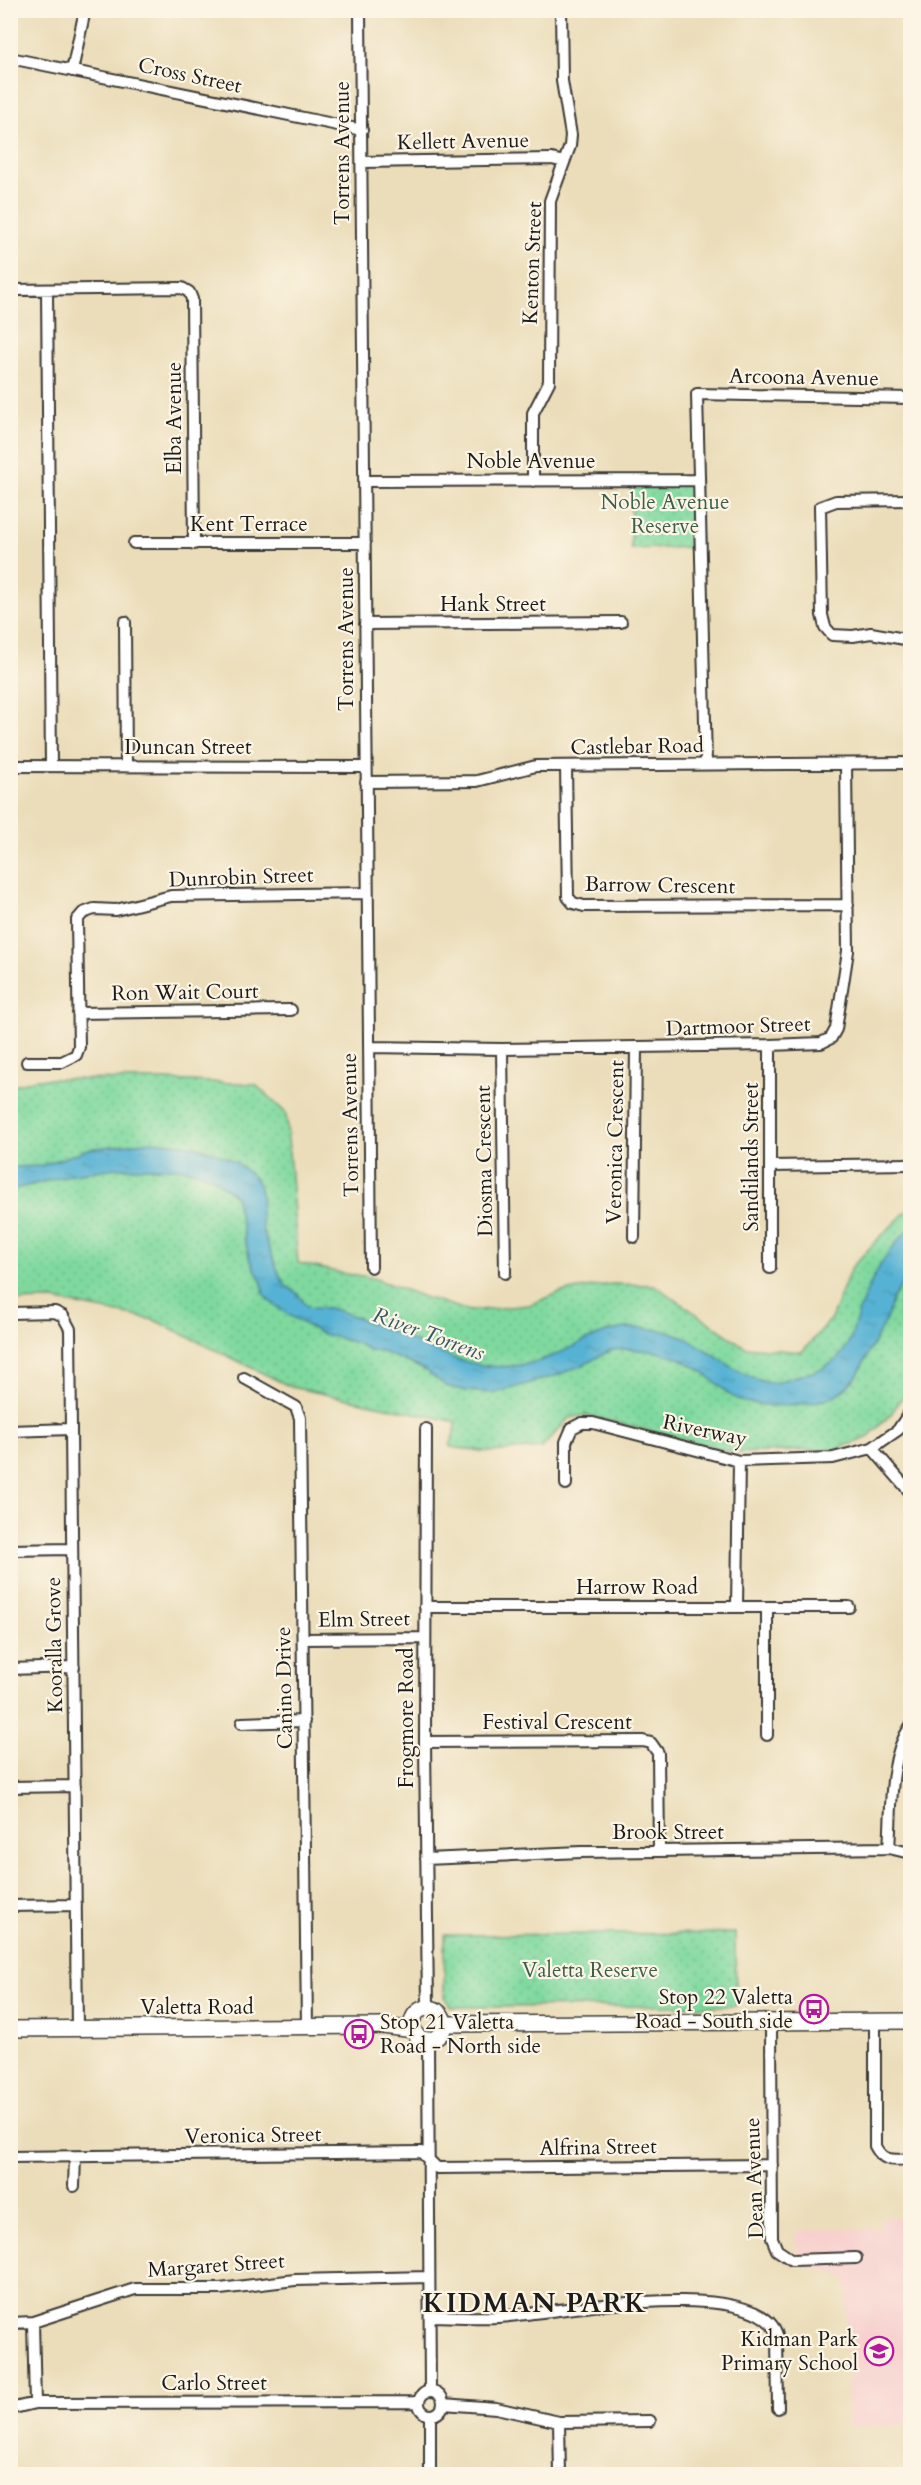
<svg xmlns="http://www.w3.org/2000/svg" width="921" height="2485" font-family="Cardo,serif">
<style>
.built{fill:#f7d0ce}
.park{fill:url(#park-dots);stroke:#4e7a5e;stroke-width:1.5}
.water{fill:url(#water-ripples);stroke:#396778;stroke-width:1.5}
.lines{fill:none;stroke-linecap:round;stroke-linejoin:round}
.street-casing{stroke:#3b3934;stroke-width:14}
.secondary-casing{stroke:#3b3934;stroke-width:18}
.street{stroke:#fff;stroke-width:10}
.secondary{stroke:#fff;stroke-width:15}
.labels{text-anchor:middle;stroke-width:4.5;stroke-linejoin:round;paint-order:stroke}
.street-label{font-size:21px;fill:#1c1c1c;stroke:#fcf5e5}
.park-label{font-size:21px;fill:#3f5e4a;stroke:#fcf5e5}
.poi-label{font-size:21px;fill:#1c1c1c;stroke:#fcf5e5;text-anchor:end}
.water-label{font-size:22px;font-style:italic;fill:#335866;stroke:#fcf5e5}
.district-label{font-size:27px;font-weight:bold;letter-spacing:1.5px;fill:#1c1c1c;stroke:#fcf5e5}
</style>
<defs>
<pattern id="park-dots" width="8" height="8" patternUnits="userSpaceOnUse" patternTransform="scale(1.5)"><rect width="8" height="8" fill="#7fd99f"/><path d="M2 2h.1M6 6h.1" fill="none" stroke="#6dba88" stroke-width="1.8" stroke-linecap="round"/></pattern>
<pattern id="water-ripples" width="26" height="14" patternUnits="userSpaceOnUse" patternTransform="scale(1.5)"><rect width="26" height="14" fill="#56b2d4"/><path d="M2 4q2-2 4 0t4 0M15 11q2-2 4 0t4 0" fill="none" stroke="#4a98b5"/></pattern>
</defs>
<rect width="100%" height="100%" fill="#fcf5e5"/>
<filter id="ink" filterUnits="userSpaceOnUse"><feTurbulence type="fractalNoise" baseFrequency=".0167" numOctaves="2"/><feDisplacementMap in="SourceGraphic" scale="12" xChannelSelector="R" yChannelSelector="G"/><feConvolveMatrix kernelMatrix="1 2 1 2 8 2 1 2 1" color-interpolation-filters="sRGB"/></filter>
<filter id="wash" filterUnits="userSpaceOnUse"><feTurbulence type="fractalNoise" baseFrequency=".008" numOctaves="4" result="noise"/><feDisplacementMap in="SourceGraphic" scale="24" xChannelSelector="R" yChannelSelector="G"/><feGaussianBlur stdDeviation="1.35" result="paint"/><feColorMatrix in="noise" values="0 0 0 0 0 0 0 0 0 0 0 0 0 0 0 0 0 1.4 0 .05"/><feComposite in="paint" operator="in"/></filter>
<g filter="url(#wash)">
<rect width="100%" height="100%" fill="#ebddb9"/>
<path class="built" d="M910 2217V2425L848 2426 846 2278 798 2262 797 2230 880 2228V2218Z"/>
<path class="park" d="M631 480H698L700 547 631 549Z
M36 1079 166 1080 255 1084 286 1113 298 1263 346 1274 370 1277 424 1297 470 1311 529 1305 561 1292 612 1284 654 1285 745 1347 802 1352 831 1319 851 1268 876 1241 910 1208V1386L891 1414 867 1438 837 1449 736 1453 586 1415 569 1418 542 1448 489 1452 450 1447 457 1422 291 1387 154 1320 53 1300 11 1301V1086Z
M735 1933 736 2006 451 2007 444 1997 445 1935Z"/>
<path class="water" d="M152 1141C187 1144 221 1148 248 1172 251 1175 256 1179 258 1183 265 1198 259 1211 262 1226 263 1234 280 1278 285 1285 288 1288 293 1290 297 1293 301 1297 302 1302 306 1305 313 1311 321 1307 329 1308 344 1311 361 1320 375 1325 438 1349 482 1385 552 1356 582 1344 606 1326 639 1328 654 1329 668 1330 682 1336 707 1347 751 1388 778 1382 783 1381 787 1378 792 1377 807 1374 820 1371 833 1362 852 1348 853 1326 861 1306 871 1279 888 1247 910 1229V1272L893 1298 888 1315 857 1376 845 1389 831 1398 812 1403 772 1406 744 1402 731 1396 701 1370 681 1359 659 1352 630 1349 611 1350 583 1365 555 1376 495 1393 466 1391 446 1386 425 1370 414 1365 380 1351 369 1350 356 1343 320 1333 285 1313 270 1301 264 1294 262 1283 249 1257 235 1196 213 1178 196 1171 177 1168H116L74 1174 11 1190V1167L40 1166 89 1149Z"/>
</g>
<g filter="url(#ink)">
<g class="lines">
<g class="street-casing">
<path id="street" d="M360 10 371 1267
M10 58 362 130
M72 71 85 10
M362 162 552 159 564 162
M10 290 182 288 189 292 192 299 194 544
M47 290 51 766
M364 481 698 480
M533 481V413L549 382 550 201 570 146 571 135 562 81 561 10
M910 500 836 501 820 507 822 615 825 627 832 635 853 636 871 633 910 640
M134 543H365
M125 622 126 766
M365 624 621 622
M706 763 697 394 910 398
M10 766 366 767
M566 767 568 897 573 903 584 906 848 905
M366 782 477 781 536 766 910 763
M78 1013 291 1010
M369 1047 502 1049 770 1045 821 1043 831 1038 836 1029 848 951 846 764
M502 1049 505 1273
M27 1062H62L76 1055 79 1047 77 920 83 913 94 909 116 910 171 896 367 893
M770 1166 910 1164
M634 1237 636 1048
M770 1268V1045
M10 1313 55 1312 63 1316 70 1329 77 2029
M244 1378 296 1407 300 1418 307 2027
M426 1429 425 1742 428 2008
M10 1431 71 1429
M872 1448 910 1492
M566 1484V1442L572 1428 582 1423H593L739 1461 833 1458 872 1448 898 1430 910 1412
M10 1550 72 1549
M425 1607H849
M737 1607 739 1461
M303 1639 425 1638
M10 1669 74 1667
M242 1723 304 1721
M767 1735V1607
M425 1742 643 1741 651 1743 658 1753 659 1851
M10 1787 75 1786
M889 1848C892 1810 888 1760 910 1727
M426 1859 581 1852 889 1848 910 1853
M10 1906 76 1905
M875 2021V2146C884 2163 893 2160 910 2159
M771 2022 772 2238 777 2250 792 2260 856 2258
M428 2039 430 2391
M10 2157 421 2152 437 2168 772 2165
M74 2186 75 2157
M430 2316C452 2316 475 2318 498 2317 548 2314 759 2273 777 2335L778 2408
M33 2322 35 2403
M10 2323 33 2322 135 2289H220L295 2280 429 2277
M419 2403a12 12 0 1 1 24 0a12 12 0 1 1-24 0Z
M443 2404 496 2408 559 2422 650 2421
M10 2409 35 2403 418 2402
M430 2416V2474
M559 2422 560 2474"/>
</g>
<g class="secondary-casing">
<path id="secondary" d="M412 2024a16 16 0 1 1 32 0a16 16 0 1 1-32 0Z
M444 2024 910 2021
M10 2029 383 2026 414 2030"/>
</g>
<use href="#street" class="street"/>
<use href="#secondary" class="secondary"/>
</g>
</g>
<defs>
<g id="bus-ring" transform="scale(1.5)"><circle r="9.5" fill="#fcf5e5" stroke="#b5179e" stroke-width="1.5"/><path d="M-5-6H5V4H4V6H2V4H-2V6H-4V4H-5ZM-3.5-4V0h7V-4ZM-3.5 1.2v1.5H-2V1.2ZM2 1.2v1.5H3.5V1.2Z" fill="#b5179e"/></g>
<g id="school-ring" transform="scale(1.5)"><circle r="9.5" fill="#fcf5e5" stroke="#b5179e" stroke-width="1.5"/><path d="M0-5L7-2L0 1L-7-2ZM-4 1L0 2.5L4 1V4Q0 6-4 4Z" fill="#b5179e"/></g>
</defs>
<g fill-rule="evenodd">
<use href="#bus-ring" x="814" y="2009"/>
<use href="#bus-ring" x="359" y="2034"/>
<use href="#school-ring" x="879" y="2351"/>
</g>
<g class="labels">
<g class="street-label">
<text transform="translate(190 75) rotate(12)" y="7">Cross Street</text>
<text transform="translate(463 141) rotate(-1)" y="7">Kellett Avenue</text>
<text transform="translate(342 153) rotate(-90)" y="7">Torrens Avenue</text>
<text transform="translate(532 263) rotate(-88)" y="7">Kenton Street</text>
<text transform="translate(804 377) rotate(1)" y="7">Arcoona Avenue</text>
<text transform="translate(174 418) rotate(-90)" y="7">Elba Avenue</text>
<text x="531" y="468">Noble Avenue</text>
<text x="249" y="531">Kent Terrace</text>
<text x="493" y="611">Hank Street</text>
<text transform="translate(346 639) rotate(-90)" y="7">Torrens Avenue</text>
<text transform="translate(637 746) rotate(-1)" y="7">Castlebar Road</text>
<text x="188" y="754">Duncan Street</text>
<text transform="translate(241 877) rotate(-2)" y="7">Dunrobin Street</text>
<text transform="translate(660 885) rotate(1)" y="7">Barrow Crescent</text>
<text transform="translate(185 992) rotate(-1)" y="7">Ron Wait Court</text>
<text transform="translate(738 1026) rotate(-2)" y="7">Dartmoor Street</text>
<text transform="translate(350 1125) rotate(-91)" y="7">Torrens Avenue</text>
<text transform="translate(615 1142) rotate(-89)" y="7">Veronica Crescent</text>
<text transform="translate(751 1157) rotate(-90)" y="7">Sandilands Street</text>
<text transform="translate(484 1161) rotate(-91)" y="7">Diosma Crescent</text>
<text transform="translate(705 1430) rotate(12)" y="7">Riverway</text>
<text x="637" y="1594">Harrow Road</text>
<text transform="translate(364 1619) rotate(-1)" y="7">Elm Street</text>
<text transform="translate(54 1645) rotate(-91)" y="7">Kooralla Grove</text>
<text transform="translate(284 1688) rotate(-91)" y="7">Canino Drive</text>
<text transform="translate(406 1718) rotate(-90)" y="7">Frogmore Road</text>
<text x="557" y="1729">Festival Crescent</text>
<text x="668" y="1839">Brook Street</text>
<text x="197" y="2014">Valetta Road</text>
<text transform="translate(253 2135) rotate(-1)" y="7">Veronica Street</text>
<text transform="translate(598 2147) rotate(-1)" y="7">Alfrina Street</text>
<text transform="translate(754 2178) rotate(-92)" y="7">Dean Avenue</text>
<text transform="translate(216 2265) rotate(-4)" y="7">Margaret Street</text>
<text x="214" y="2390">Carlo Street</text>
</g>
<g class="park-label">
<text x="665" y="509">Noble Avenue<tspan x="665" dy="24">Reserve</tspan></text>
<text x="590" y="1977">Valetta Reserve</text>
</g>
<g class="poi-label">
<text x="793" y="2004">Stop 22 Valetta<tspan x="793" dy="24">Road - South side</tspan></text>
<text x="380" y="2029" text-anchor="start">Stop 21 Valetta<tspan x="380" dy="24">Road - North side</tspan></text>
<text x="858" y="2346">Kidman Park<tspan x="858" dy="24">Primary School</tspan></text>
</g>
<g class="water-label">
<text transform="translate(429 1333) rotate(20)" y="8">River Torrens</text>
</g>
<g class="district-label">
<text x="535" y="2312">KIDMAN PARK</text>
</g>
</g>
<rect width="921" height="2485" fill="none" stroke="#fcf5e5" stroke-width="36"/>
</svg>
